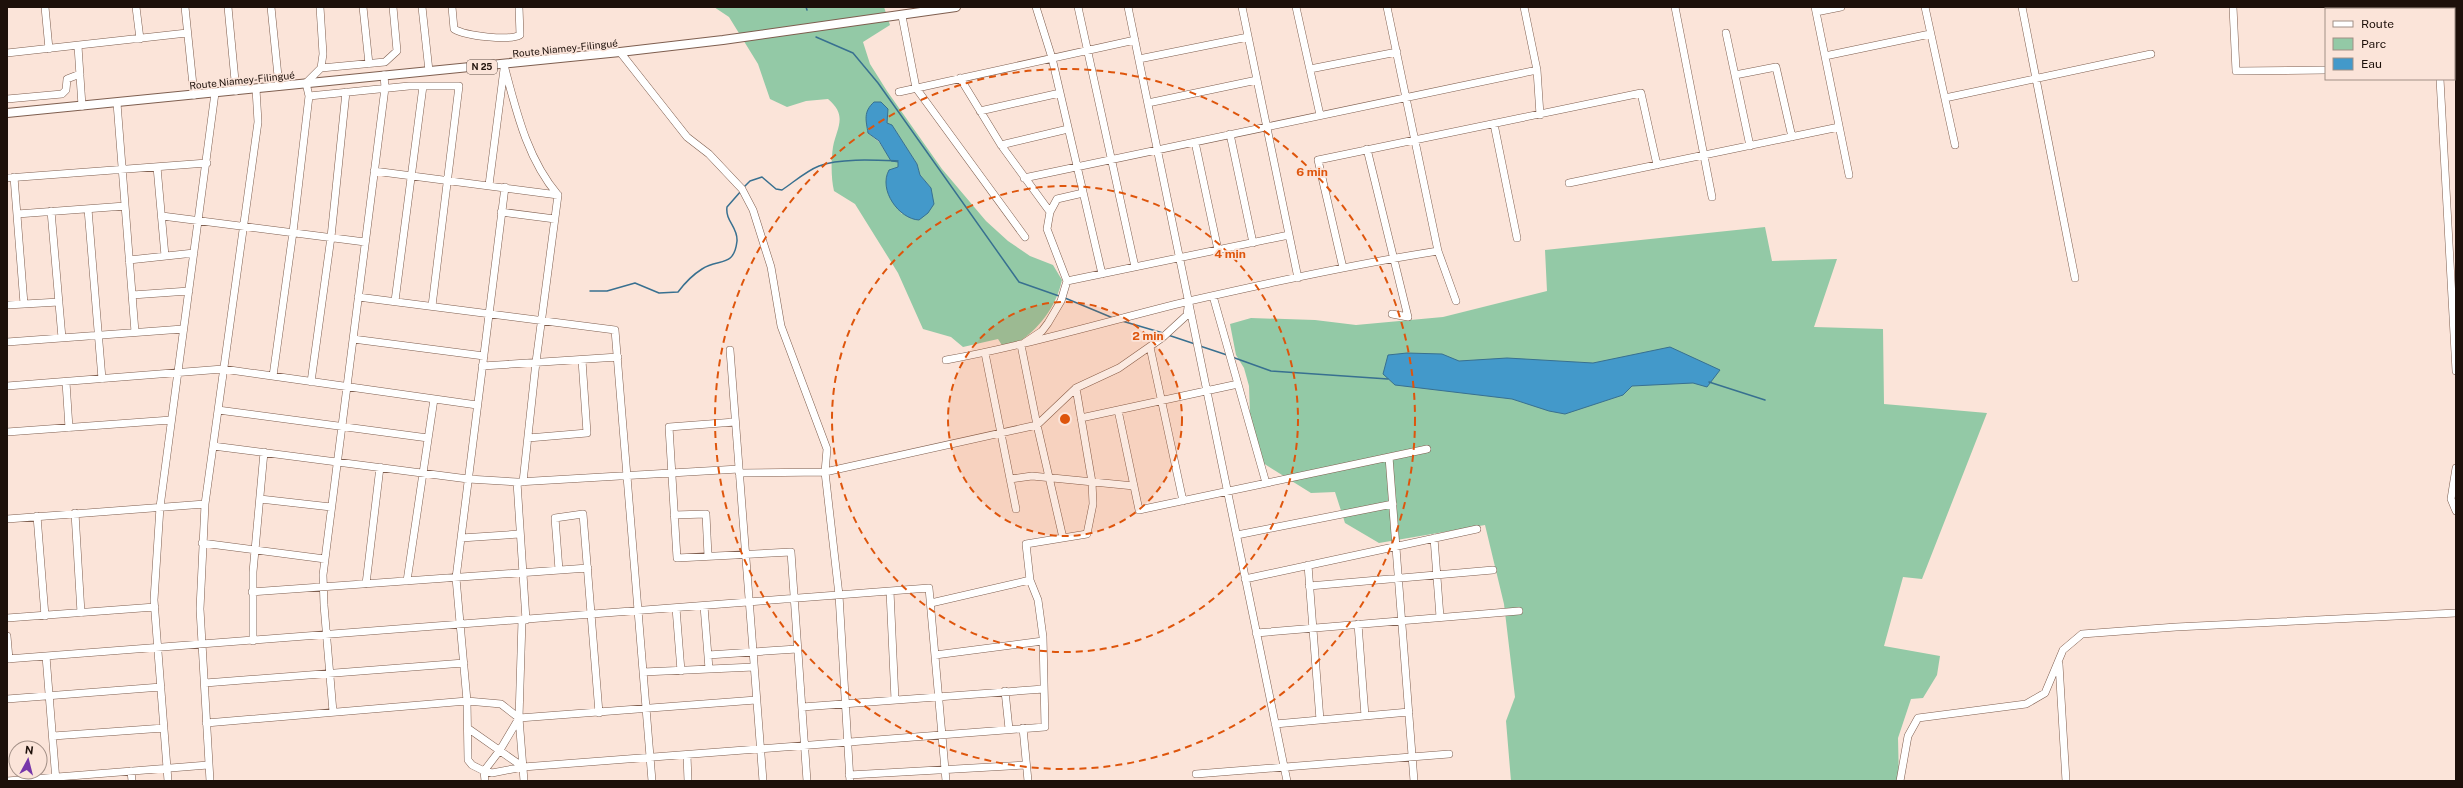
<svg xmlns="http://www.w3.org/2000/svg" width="2463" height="788" font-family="'Public Sans',sans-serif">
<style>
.green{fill:#93c9a6;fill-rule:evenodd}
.water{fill:#4399ca;stroke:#387090}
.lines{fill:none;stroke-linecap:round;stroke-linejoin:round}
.stream{stroke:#387090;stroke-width:1.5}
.minor-casing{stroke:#7e5e4f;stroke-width:8}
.major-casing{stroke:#7e5e4f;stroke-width:10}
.minor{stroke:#fff;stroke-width:7}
.major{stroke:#fff;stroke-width:8}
.ring{fill:none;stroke:#de550c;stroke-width:2;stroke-dasharray:7 5}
.labels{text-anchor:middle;stroke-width:3.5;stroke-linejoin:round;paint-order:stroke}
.shield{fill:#fbe4d9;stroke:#605048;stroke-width:1}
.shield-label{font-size:9px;font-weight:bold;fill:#1d100a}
.street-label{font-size:10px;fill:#1d100a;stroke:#fbe4d9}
.centre{fill:#de550c;stroke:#fbe4d9;stroke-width:2}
.ring-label{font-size:12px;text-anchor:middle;font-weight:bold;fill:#de550c;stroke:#fbe4d9;stroke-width:3.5;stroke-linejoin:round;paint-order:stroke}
</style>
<rect width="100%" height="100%" fill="#fbe4d9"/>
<path class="green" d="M714 7H884L890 25 863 42 870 64 887 91 942 169 986 221 1008 241 1030 256 1053 265 1062 280C1055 312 1033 336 1005 350L998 339 963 347 951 337 923 329 898 273 855 204 834 191C831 178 831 160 833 147 837 127 848 116 828 99L806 101 787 107 770 99 758 64 729 17ZM887 115V124L892 125 917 164 920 175 931 188 902 214C893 203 881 186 889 171L898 167V161L891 160 879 142 868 133 867 127Z
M1765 227 1772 261 1837 259 1814 327 1883 329 1884 404 1987 413 1922 579 1903 577 1884 646 1940 656 1937 675 1923 698 1911 699 1898 738 1899 781H1511L1506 721 1515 697 1504 604 1485 525 1379 543 1345 523 1335 492 1311 493 1263 463 1250 414 1249 386 1244 368 1236 355 1230 324 1251 318 1315 320 1356 325 1443 317 1547 291 1545 250Z"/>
<path class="water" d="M874 102H881L888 109 887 123 892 125 917 164 920 175 931 188 934 204 928 213 919 220C899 219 878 190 889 170L898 167V162L891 161 879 141 868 133C866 120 863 112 874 102Z
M1670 347 1720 370 1707 387 1693 383 1632 386 1623 395 1565 414 1549 411 1512 399 1395 385 1383 374 1388 355 1407 353 1442 354 1459 361 1507 358 1593 363Z"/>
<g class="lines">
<path class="stream" d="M806 7 807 10
M816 37 853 53 878 83 1019 282 1059 296
M743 188 750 181 762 177 776 189 782 190C794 182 806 171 819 166 840 158 875 160 898 161
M590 291H607L635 283 659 293 678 292C684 284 694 274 702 269 719 258 734 268 737 241 738 227 725 221 727 207L741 191
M1065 298 1113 318
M1122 321 1163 333
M1168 335 1195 344
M1200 346 1227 355
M1232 357 1271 371 1388 379
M1709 382 1765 400"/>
<g class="minor-casing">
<path id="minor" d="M45 7 49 49
M136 7 140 39
M185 7 194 95
M228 7 236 91
M271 7 279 86
M363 7 369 64
M422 7 429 71
M452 7 454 29C466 36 509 41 520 35L519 7
M1036 7 1052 58 1102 274
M1078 7 1135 267
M1128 7 1287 781
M1242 7 1298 278
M1296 7 1320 115
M1387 7 1438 251 1456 301
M1524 7 1537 70 1540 115
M1675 7 1712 197
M1815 7 1849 175
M1925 7 1955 145
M2022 7 2075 278
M2233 7 2236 71 2326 70
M2435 7V9
M1816 12 1841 7
M902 16 916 88 1025 237
M1726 33 1750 146
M78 46 82 106
M620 52 687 137 709 154 742 189 753 210 771 267 781 326 827 449 825 472 839 595 850 781
M7 53 187 33
M1825 56 1930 34
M1139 59 1248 37
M2454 59H2456
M504 65C516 110 527 159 558 195L536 362 523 482
M321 68 385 62 397 51 393 7
M1310 69 1397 52
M1735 75 1776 67 1792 137
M960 78 1001 145 1050 212 1047 229 1067 281 1061 301 1048 323 1042 331 1021 345 1037 425 1063 538
M2440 79 2456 371
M899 92 1135 40
M309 96 409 86H459L432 306
M1945 98 2151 54
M7 99 62 94 66 90 67 79 80 74
M117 103 135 332
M1148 103 1257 80
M980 111 1060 93
M1494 124 1517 238
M1230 134 1253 243
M1195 142 1218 250
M1001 145 1068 129
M1367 149 1408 317 1392 314
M157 167 165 256
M374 171 558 195
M14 177 24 304
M7 178 207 163
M1024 178 1537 70
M1569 183 1839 127
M489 185 504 69
M88 209 102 379
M51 211 62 338
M501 212 555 219
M1050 212 1057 199 1083 193
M17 214 125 206
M162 216 365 242
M129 260 194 253
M1343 268 1318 160 1641 93 1657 165
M1067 281 1289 235
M132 295 189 291
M1213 296 1266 483
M358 297 615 330 652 781
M395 301 423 86
M7 305 59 302
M353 339 484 356
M7 342 183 329
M1150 347 1183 501
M730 350 763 781
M985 353 1016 509
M946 360C1028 345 1108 321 1189 301 1272 282 1355 264 1438 251
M482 366 618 357
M273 376 293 232 309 96 306 83 321 68 323 54 320 7
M66 382 69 428
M311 382 331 237 346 92
M7 386 223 369 477 405
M218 410 428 438
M1118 410 1139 510 1427 449
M1081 418 1238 384
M735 422 669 427 677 558 791 552 807 781
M7 432 171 420
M528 438 587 433 582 360
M213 446 468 479 517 482 739 469
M1389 457 1414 781
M2456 468 2451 499 2456 511
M739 473 825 472 1037 425 1076 388 1119 368 1162 338 1187 315 1188 307
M1010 479 1032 476 1134 486
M517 482 526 620
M260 499 331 507
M75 513 81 613
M674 515 706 514 708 556
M37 516 45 616
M7 519 205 504
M1237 535 1393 504
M461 538 520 534
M1434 538 1440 617
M202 543 325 559
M1308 565 1320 720
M559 570 555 518 583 514 599 713
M1245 579 1477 529
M407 581 434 399
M366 584 380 467
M1309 586 1493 570
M890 591 895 700
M252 592 588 568
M931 603 1030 580
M704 606 709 669
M676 608 681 671
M7 618 155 607
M522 620 519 718 524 781
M1358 624 1365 716
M1256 633 1519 611
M7 636 9 659
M253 641V572L264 452
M708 655 797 649
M935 655 1043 641
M46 656 56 781
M7 659 929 588 946 781
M2059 664 2066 781
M643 672 754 667
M205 683 464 663
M1005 691 1009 729
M7 699 161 687
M802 707 1044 689
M333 712 324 605 323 575 385 88 384 75
M519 718 500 750 484 771 492 773 523 767 1045 727 1043 637 1038 600 1030 580 1026 544 1087 534 1093 504 1092 482 1076 388
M206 723 467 701 501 704 519 718 756 700
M1275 724 1409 712
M1023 728 1028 781
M469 729 523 767
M53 736 164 728
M687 755 688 781
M131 771 132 781
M1196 774 1449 754
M849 775 1026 765
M7 781 208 765
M168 781 154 600 160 507 215 93
M210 781 200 609 205 504 258 122 256 89
M485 781 484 771 472 765 468 760 467 701 456 578 505 187
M1900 781 1908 736 1918 718 2026 704 2045 693 2063 650 2082 634 2176 627 2456 613"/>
</g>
<g class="major-casing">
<path id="major" d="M7 113 620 52 723 40 956 7"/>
</g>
<use href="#minor" class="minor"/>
<use href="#major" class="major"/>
</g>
<circle cx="1065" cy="419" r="117" fill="#de550c" fill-opacity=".12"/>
<g class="ring">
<circle cx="1065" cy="419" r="117"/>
<circle cx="1065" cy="419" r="233"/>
<circle cx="1065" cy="419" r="350"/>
</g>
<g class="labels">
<rect class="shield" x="467" y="60" width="30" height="14" rx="3"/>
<g class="shield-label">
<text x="482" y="70">N 25</text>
</g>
<g class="street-label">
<text transform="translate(565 48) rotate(-6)" y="4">Route Niamey-Filingué</text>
<text transform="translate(242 80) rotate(-6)" y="4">Route Niamey-Filingué</text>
</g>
</g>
<circle cx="1065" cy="419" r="6" class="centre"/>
<g class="ring-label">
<text x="1312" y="176">6 min</text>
<text x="1230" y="258">4 min</text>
<text x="1148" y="340">2 min</text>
</g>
<rect width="2463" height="788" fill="none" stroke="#1d100a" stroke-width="16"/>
<rect x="2325" y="8" width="130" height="72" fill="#fbe4d9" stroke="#a28f86"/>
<rect x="2333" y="21" width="20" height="6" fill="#ffffff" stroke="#a28f86"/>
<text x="2361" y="28" font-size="12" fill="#1d100a">Route</text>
<rect x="2333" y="38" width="20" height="12" fill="#93c9a6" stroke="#a28f86"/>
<text x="2361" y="48" font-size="12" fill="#1d100a">Parc</text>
<rect x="2333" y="58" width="20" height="12" fill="#4399ca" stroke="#a28f86"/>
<text x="2361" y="68" font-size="12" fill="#1d100a">Eau</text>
<g transform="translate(28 760) rotate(7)"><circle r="19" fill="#fbe4d9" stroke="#a28f86"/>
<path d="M0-3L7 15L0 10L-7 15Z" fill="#7736aa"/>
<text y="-6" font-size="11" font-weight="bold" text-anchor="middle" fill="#1d100a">N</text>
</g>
</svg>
